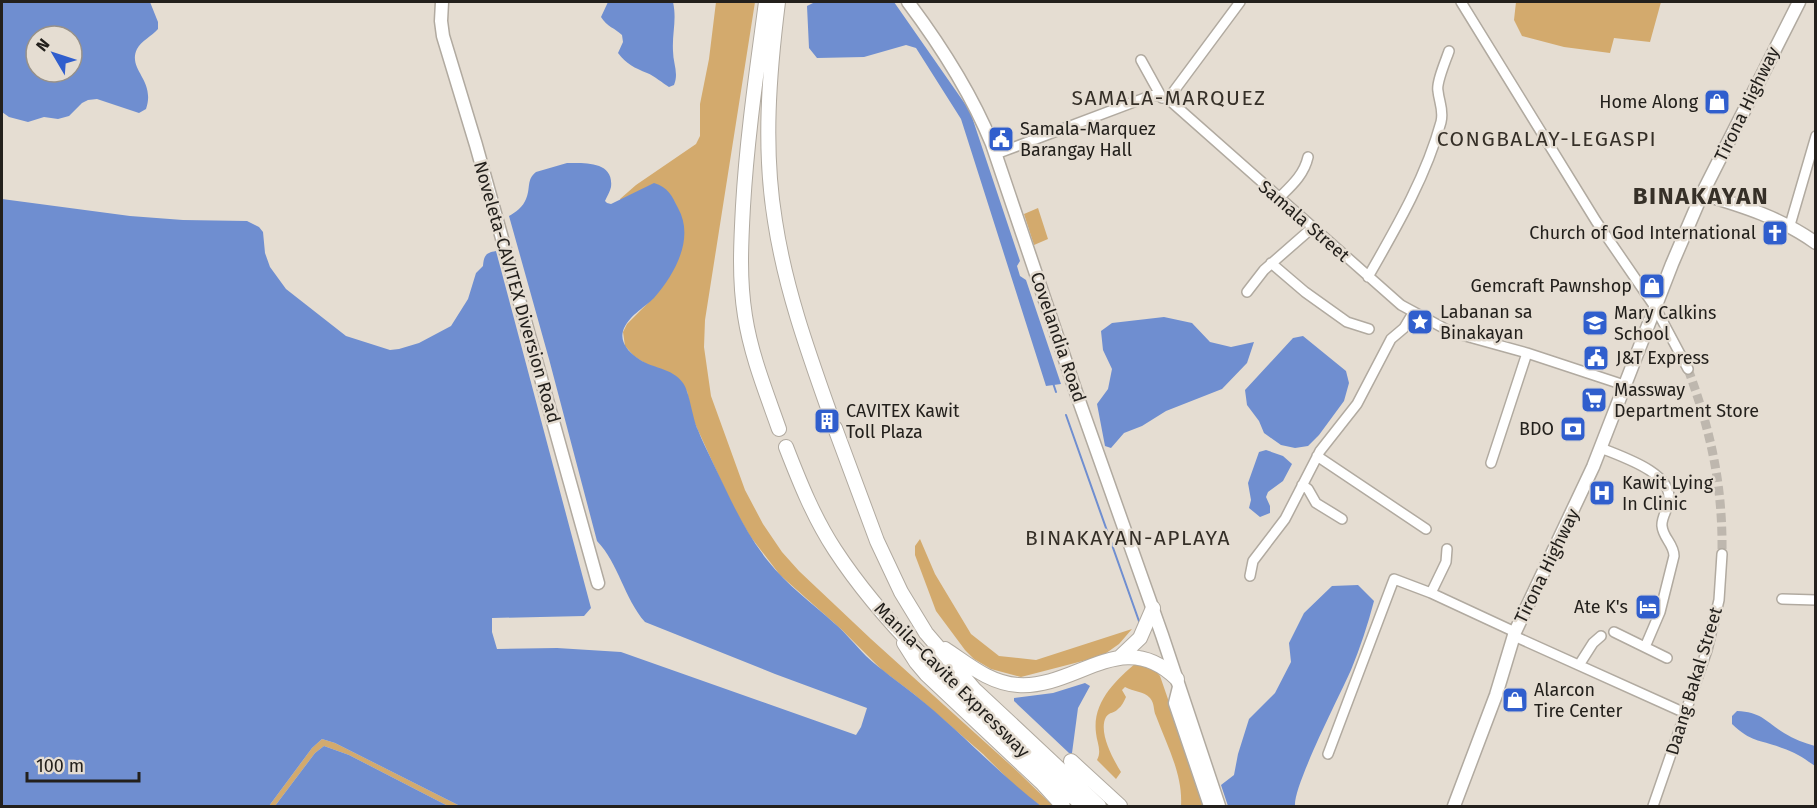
<svg xmlns="http://www.w3.org/2000/svg" width="1817" height="808" font-family="'Fira Sans',sans-serif">
<style>
.green{fill:#d3aa6d}
.water{fill:#6f8ed0;fill-rule:evenodd}
.lines{fill:none;stroke-linecap:round;stroke-linejoin:round}
.stream{stroke:#6f8ed0;stroke-width:2}
.minor-tunnel{stroke:#beb7ae;stroke-width:9;stroke-dasharray:9 4.5;stroke-linecap:butt}
.minor-casing{stroke:#b1aaa0;stroke-width:12}
.major-casing{stroke:#b1aaa0;stroke-width:15}
.highway-casing{stroke:#b1aaa0;stroke-width:16}
.minor{stroke:#fff;stroke-width:9}
.major{stroke:#fff;stroke-width:12}
.highway{stroke:#fff;stroke-width:14}
.labels{text-anchor:middle;stroke-width:5;stroke-linejoin:round;paint-order:stroke}
.poi-label{font-size:18px;fill:#23201c;stroke:#e5ddd2;text-anchor:start}
.street-label{font-size:18px;fill:#23201c;stroke:#e5ddd2}
.quarter-label{font-size:21px;letter-spacing:1.5px;fill:#363028;stroke:#e5ddd2}
.district-label{font-size:24px;font-weight:bold;letter-spacing:1.5px;fill:#363028;stroke:#e5ddd2}
</style>
<rect width="100%" height="100%" fill="#e5ddd2"/>
<path class="green" d="M716 2H755L705 320 704 347 711 396 745 490 763 524 782 552 799 571 871 639 1017 771 1053 806H1041L1023 794 983 754 915 695 882 670 842 630 780 575 750 536 732 505 692 417 687 391 634 356 625 346 623 332 627 324 653 298 620 199 636 185 696 144 700 136V104L709 59Z
M1516 2H1661L1650 42 1614 38 1610 53 1564 47 1522 36 1514 20Z
M1038 208 1048 239 1034 245 1024 214Z
M920 539 935 574 971 634 999 656 1036 660 1132 629 1119 644 1102 656 1021 677 991 669 974 659 965 650 936 611 915 555V546Z
M1137 662 1156 671 1160 676 1205 806H1181C1183 774 1167 746 1156 716 1153 710 1155 704 1150 698 1144 691 1133 692 1125 687L1122 690 1126 697C1124 701 1122 706 1118 709 1115 713 1109 712 1106 717 1098 732 1113 759 1121 772L1116 779 1097 760C1102 751 1097 743 1096 733 1092 702 1116 680 1137 662Z
M322 739 335 743 460 806H448L349 755 324 746 315 753 275 806H269L312 748Z"/>
<path class="water" d="M2 2H150L158 22V29C152 36 141 41 137 49 127 70 156 80 146 109L139 113 97 99 88 100 82 103 69 116 58 119 44 117 28 122 9 117 2 112ZM36 36H72V72H36Z
M608 2H673C677 20 672 33 673 51 673 63 679 73 674 85L669 87C662 83 655 76 647 73 635 68 626 64 618 53L623 42 622 35C615 28 607 27 601 17Z
M815 2H894L970 111 1020 261 1017 266 1020 276 1026 280 1061 384 1046 386 961 119 916 48 906 45 864 57 817 58 809 48 807 6Z
M567 163C585 163 614 161 611 187 610 192 607 196 605 201L607 203 611 204 654 183C668 187 672 196 678 208 695 238 675 274 654 298 644 308 628 316 623 331 620 342 628 351 636 357 651 369 672 367 683 383 690 393 692 417 698 430 702 441 708 452 713 463 730 498 744 531 768 561 787 585 812 603 834 623 846 633 855 645 866 656 881 670 899 682 915 695 959 730 997 772 1041 806H460L335 743 322 739 312 748 269 806H2V199L130 216 183 220 247 221 259 227 263 232 265 253 270 267 286 289 346 336 390 350 399 349 419 343 451 326 468 299 476 273 483 266C484 256 485 253 496 251L591 608 584 616 492 618V632L497 649 557 648 621 652 856 735 861 727 867 708 775 674 645 622C624 598 619 564 597 541L549 359 509 216C516 212 523 207 526 199 531 188 526 180 536 172Z
M1164 317 1192 323 1210 342 1231 347 1254 342 1247 363 1222 389 1166 411 1142 426 1124 433 1111 448 1105 446 1097 404 1108 389 1112 369 1103 350 1101 331 1112 323Z
M1303 336 1346 371 1349 383 1344 401 1319 435 1308 446 1295 448 1281 445 1264 433 1259 421 1247 405 1245 390 1293 338Z
M1266 450 1283 456 1292 464 1283 481 1268 492 1266 497 1270 506V513L1260 517 1249 508 1251 500 1248 483 1259 452Z
M1358 585 1374 601C1368 624 1360 648 1351 670 1340 695 1293 786 1295 806H1228L1221 785 1234 775 1238 754 1249 719 1275 693 1291 662 1289 643 1304 613 1332 586Z
M1085 683 1090 686 1078 708 1072 753H1069L1014 701V698L1053 693Z
M1737 711C1762 712 1766 722 1784 733 1794 739 1804 743 1815 746V766C1805 759 1795 752 1782 748 1759 739 1752 743 1732 724V716Z
M324 746 349 755 448 806H275L315 753Z"/>
<g class="lines">
<path class="stream" d="M1053 383 1056 392
M1066 415 1140 624"/>
<path class="minor-tunnel" d="M1688 369C1711 432 1723 486 1722 554"/>
<g class="minor-casing">
<path id="minor" d="M1461 2 1596 221 1655 307 1688 369
M1141 60 1162 98
M1168 99 1240 2
M996 154 1150 96 1155 95 1168 99 1401 305 1451 332 1527 353 1624 385
M1279 198C1291 186 1304 175 1308 157
M1790 225 1816 136
M1271 263 1305 292 1347 322 1369 329
M1368 277C1396 228 1426 177 1441 122 1444 110 1439 102 1438 91 1436 83 1446 60 1449 51
M1247 292 1264 270 1312 228
M1601 448C1622 457 1671 472 1669 499 1669 508 1661 517 1662 526 1663 538 1674 544 1674 556L1660 612 1645 647
M1317 456 1426 529
M1491 463 1527 353
M1302 485 1308 489 1316 503 1342 519
M1250 576 1253 561 1285 519 1320 451 1357 404 1391 339 1404 328 1413 313
M1431 593 1446 562 1447 549
M1782 599 1816 600
M1614 632 1667 658
M1514 636 1685 713
M1579 665 1593 643 1601 636
M1328 754 1394 579 1431 593 1515 632
M1653 806 1707 650 1719 600 1722 554"/>
</g>
<g class="major-casing">
<path id="major" d="M442 2 441 21 443 36 476 145 598 583
M908 2C941 46 971 93 992 144L1077 395 1162 635 1219 806
M1702 194C1743 206 1781 218 1816 243
M1179 687 1175 703 1210 806
M1454 806 1496 695 1515 632 1593 467 1672 264 1702 194 1799 2"/>
</g>
<g class="highway-casing">
<path id="highway" d="M766 2C757 70 747 137 743 206 741 243 739 279 745 316 751 355 766 392 779 429
M778 2C769 74 763 148 775 221 785 287 807 349 829 411
M835 428 877 541 901 592 926 633 974 689 1099 806
M786 447C800 483 814 518 835 550 899 648 999 726 1083 806
M904 643 916 662 927 675 1043 784 1063 806
M945 649C968 664 989 683 1018 685 1077 689 1122 625 1177 679
M1120 657 1140 638 1153 608
M1071 761 1120 806"/>
</g>
<use href="#minor" class="minor"/>
<use href="#major" class="major"/>
<use href="#highway" class="highway"/>
</g>
<defs>
<g id="shop-square" transform="scale(1.35)"><rect x="-9" y="-9" width="18" height="18" rx="4" fill="#305ecd" stroke="#e5ddd2"/><path d="M-5-2.5h2.3a2.7 3.5 0 0 1 5.4 0H5L5.5 6h-11ZM-1.5-2.5h3a1.5 2.3 0 0 0-3 0Z" fill="#fff"/></g>
<g id="civic-square" transform="scale(1.35)"><rect x="-9" y="-9" width="18" height="18" rx="4" fill="#305ecd" stroke="#e5ddd2"/><path d="M-.6-6.5H3V-4.5H.6V-3L4-1V1h2V6H-6V1h2V-1L-.6-3ZM-1.2 2.5V6h2.4V2.5Z" fill="#fff"/></g>
<g id="church-square" transform="scale(1.35)"><rect x="-9" y="-9" width="18" height="18" rx="4" fill="#305ecd" stroke="#e5ddd2"/><path d="M-1.2-6h2.4v3.5h3.3v2.4h-3.3V6h-2.4V-.1h-3.3v-2.4h3.3Z" fill="#fff"/></g>
<g id="sight-square" transform="scale(1.35)"><rect x="-9" y="-9" width="18" height="18" rx="4" fill="#305ecd" stroke="#e5ddd2"/><path d="M0-6L1.8-2.2L6-1.7L2.9 1.2L3.7 5.4L0 3.3L-3.7 5.4L-2.9 1.2L-6-1.7L-1.8-2.2Z" fill="#fff"/></g>
<g id="school-square" transform="scale(1.35)"><rect x="-9" y="-9" width="18" height="18" rx="4" fill="#305ecd" stroke="#e5ddd2"/><path d="M0-5L7-2L0 1L-7-2ZM-4 1L0 2.5L4 1V4Q0 6-4 4Z" fill="#fff"/></g>
<g id="supermarket-square" transform="scale(1.35)"><rect x="-9" y="-9" width="18" height="18" rx="4" fill="#305ecd" stroke="#e5ddd2"/><path d="M-6-5.5h2.5l.6 2H6L4.5 2H-2.5L-4.4-4H-6ZM-1.5 3.2a1.3 1.3 0 1 0 .1 0ZM3 3.2a1.3 1.3 0 1 0 .1 0Z" fill="#fff"/></g>
<g id="building-square" transform="scale(1.35)"><rect x="-9" y="-9" width="18" height="18" rx="4" fill="#305ecd" stroke="#e5ddd2"/><path d="M-4-6H4V6H1V3H-1V6H-4ZM-2.5-4.3h1.7v1.8h-1.7ZM.8-4.3h1.7v1.8H.8ZM-2.5-1h1.7V.8h-1.7ZM.8-1h1.7V.8H.8Z" fill="#fff"/></g>
<g id="bank-square" transform="scale(1.35)"><rect x="-9" y="-9" width="18" height="18" rx="4" fill="#305ecd" stroke="#e5ddd2"/><path d="M-6-4H6V4H-6ZM0-2.3a2.3 2.3 0 1 0 0 4.6a2.3 2.3 0 1 0 0-4.6Z" fill="#fff"/></g>
<g id="hospital-square" transform="scale(1.35)"><rect x="-9" y="-9" width="18" height="18" rx="4" fill="#305ecd" stroke="#e5ddd2"/><path d="M-5-5h3v3.5h4V-5h3V5h-3V1.5h-4V5h-3Z" fill="#fff"/></g>
<g id="hotel-square" transform="scale(1.35)"><rect x="-9" y="-9" width="18" height="18" rx="4" fill="#305ecd" stroke="#e5ddd2"/><path d="M-6-4.5h1.5V1H6V5H4.5V3h-9V5H-6ZM-4 0a1.8 1.8 0 1 1 3.6 0ZM.5 0V-2.5h3Q6-2.5 6 0Z" fill="#fff"/></g>
</defs>
<g fill-rule="evenodd">
<use href="#shop-square" x="1717" y="102"/>
<use href="#civic-square" x="1001" y="139"/>
<use href="#church-square" x="1775" y="233"/>
<use href="#shop-square" x="1652" y="286"/>
<use href="#sight-square" x="1420" y="322"/>
<use href="#school-square" x="1595" y="323"/>
<use href="#civic-square" x="1596" y="358"/>
<use href="#supermarket-square" x="1594" y="400"/>
<use href="#building-square" x="827" y="421"/>
<use href="#bank-square" x="1573" y="429"/>
<use href="#hospital-square" x="1602" y="493"/>
<use href="#hotel-square" x="1648" y="607"/>
<use href="#shop-square" x="1515" y="700"/>
</g>
<g class="labels">
<g class="poi-label">
<text x="1698" y="108" text-anchor="end">Home Along</text>
<text x="1020" y="135">Samala-Marquez<tspan x="1020" dy="21">Barangay Hall</tspan></text>
<text x="1756" y="239" text-anchor="end">Church of God International</text>
<text x="1632" y="292" text-anchor="end">Gemcraft Pawnshop</text>
<text x="1440" y="318">Labanan sa<tspan x="1440" dy="21">Binakayan</tspan></text>
<text x="1614" y="319">Mary Calkins<tspan x="1614" dy="21">School</tspan></text>
<text x="1616" y="364">J&amp;T Express</text>
<text x="1614" y="396">Massway<tspan x="1614" dy="21">Department Store</tspan></text>
<text x="846" y="417">CAVITEX Kawit<tspan x="846" dy="21">Toll Plaza</tspan></text>
<text x="1554" y="435" text-anchor="end">BDO</text>
<text x="1622" y="489">Kawit Lying<tspan x="1622" dy="21">In Clinic</tspan></text>
<text x="1628" y="613" text-anchor="end">Ate K's</text>
<text x="1534" y="696">Alarcon<tspan x="1534" dy="21">Tire Center</tspan></text>
</g>
<g class="street-label">
<text transform="translate(1747 104) rotate(-64)" y="6">Tirona Highway</text>
<text transform="translate(1304 221) rotate(41)" y="6">Samala Street</text>
<text transform="translate(517 292) rotate(74)" y="6">Noveleta-CAVITEX Diversion Road</text>
<text transform="translate(1058 337) rotate(71)" y="6">Covelandia Road</text>
<text transform="translate(1547 566) rotate(-64)" y="6">Tirona Highway</text>
<text transform="translate(952 680) rotate(45)" y="6">Manila–Cavite Expressway</text>
<text transform="translate(1694 681) rotate(-73)" y="6">Daang Bakal Street</text>
</g>
<g class="quarter-label">
<text x="1169" y="105">SAMALA-MARQUEZ</text>
<text x="1547" y="146">CONGBALAY-LEGASPI</text>
<text x="1128" y="545">BINAKAYAN-APLAYA</text>
</g>
<g class="district-label">
<text x="1701" y="204">BINAKAYAN</text>
</g>
</g>
<rect width="1817" height="808" fill="none" stroke="#23201c" stroke-width="6"/>
<g transform="translate(54 54) rotate(309)"><circle r="28" fill="#e5ddd2" stroke="#979189" stroke-width="1.5"/>
<path d="M0-4.5L10 22L0 15L-10 22Z" fill="#305ecd"/>
<text y="-9" font-size="16" font-weight="bold" text-anchor="middle" fill="#23201c">N</text>
</g>
<path d="M27 772v9h112v-9" fill="none" stroke="#23201c" stroke-width="3"/>
<text x="36" y="772" font-size="18" fill="#23201c" stroke="#e5ddd2" stroke-width="4.5" paint-order="stroke">100 m</text>
</svg>
